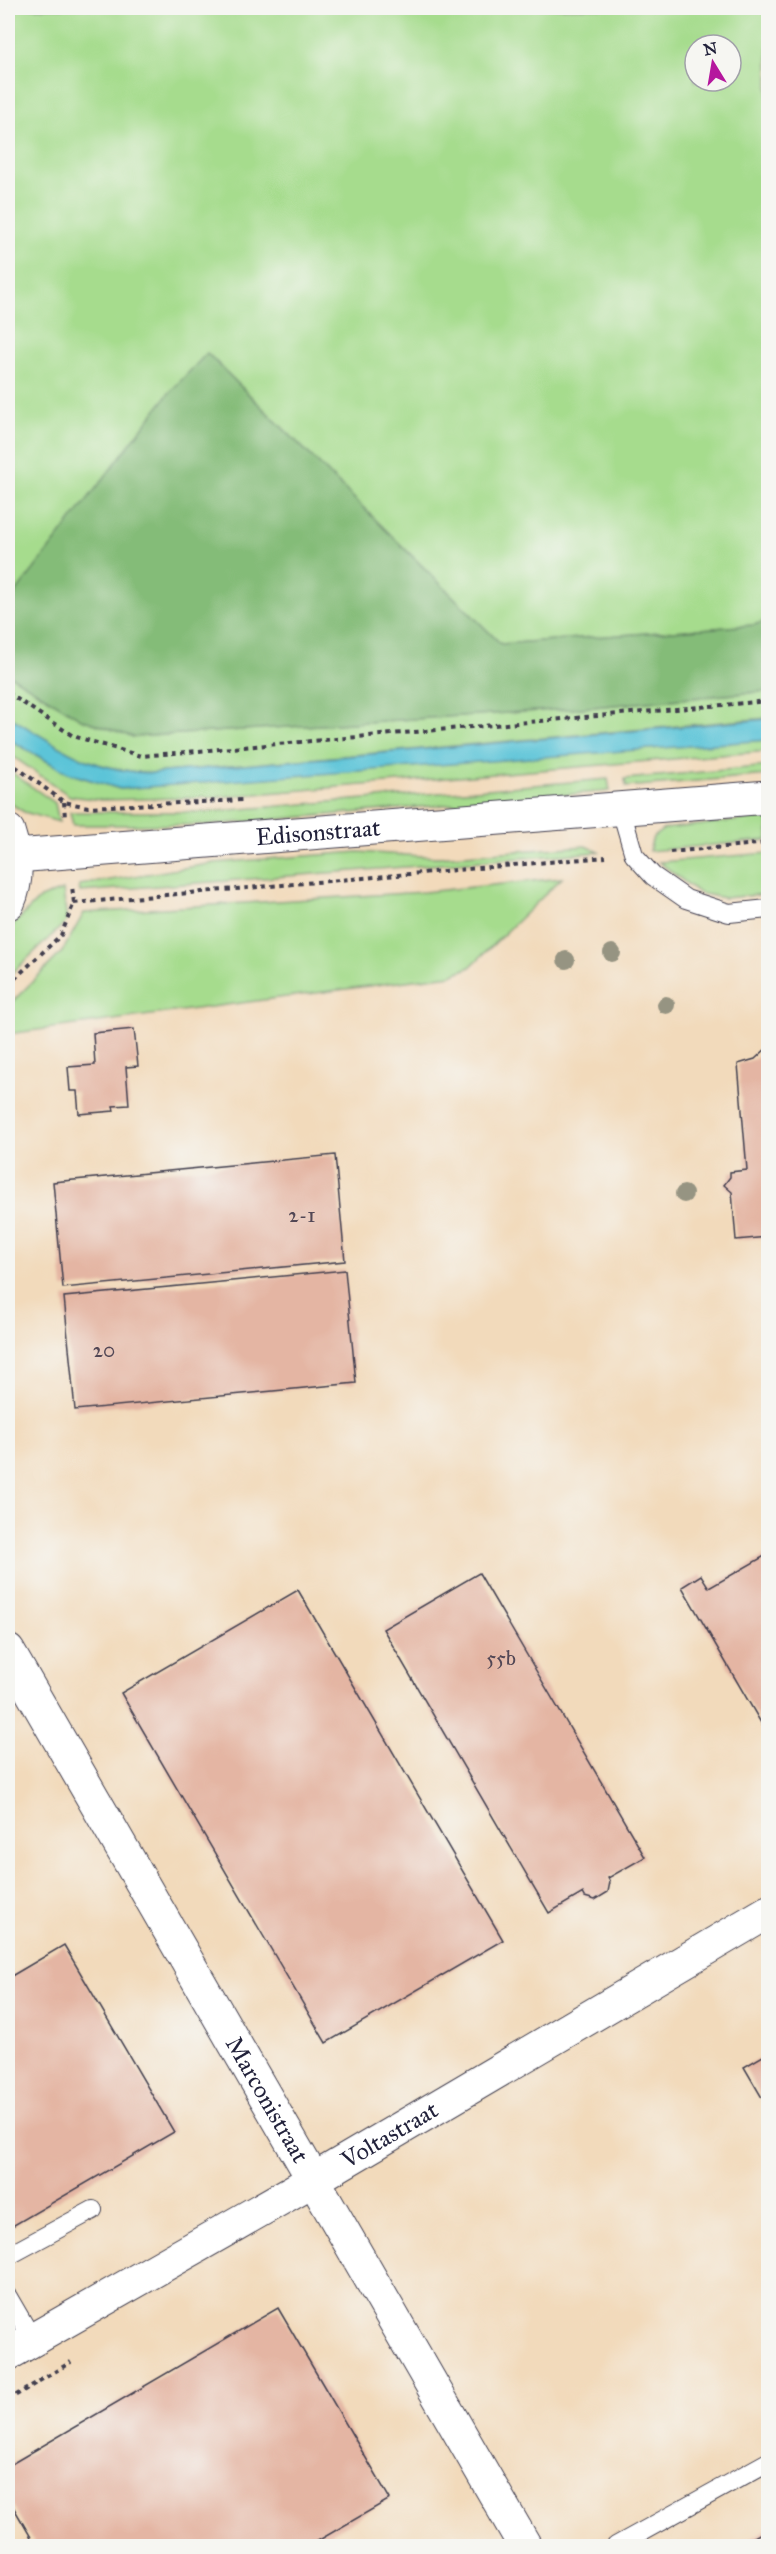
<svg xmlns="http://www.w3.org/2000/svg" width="776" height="2554" font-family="'IM FELL Great Primer',serif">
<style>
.green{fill:#a6dc8d;stroke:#647f64;stroke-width:1.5;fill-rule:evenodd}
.forest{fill:#84bc78;stroke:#536f5a;stroke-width:1.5}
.water{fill:#5cc4d8;stroke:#3f738a;stroke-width:1.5}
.building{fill:#e4b5a3}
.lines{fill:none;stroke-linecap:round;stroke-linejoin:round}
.service-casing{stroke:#413e4e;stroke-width:20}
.minor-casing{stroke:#413e4e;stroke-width:35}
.primary-casing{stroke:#413e4e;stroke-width:35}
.path{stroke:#413e4e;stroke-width:4;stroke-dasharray:4.5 4.5;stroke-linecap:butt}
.service{stroke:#fff;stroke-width:18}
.minor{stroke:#fff;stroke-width:33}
.primary{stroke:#fff;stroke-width:33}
.tree{fill:#969482}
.labels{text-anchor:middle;stroke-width:5;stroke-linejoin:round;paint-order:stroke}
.number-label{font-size:21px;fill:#524755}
.street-label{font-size:24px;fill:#22223b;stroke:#f6f6f2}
</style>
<rect width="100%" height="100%" fill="#f6f6f2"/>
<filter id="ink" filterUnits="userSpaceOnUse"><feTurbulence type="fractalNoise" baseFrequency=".0167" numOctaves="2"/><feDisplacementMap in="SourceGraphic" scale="12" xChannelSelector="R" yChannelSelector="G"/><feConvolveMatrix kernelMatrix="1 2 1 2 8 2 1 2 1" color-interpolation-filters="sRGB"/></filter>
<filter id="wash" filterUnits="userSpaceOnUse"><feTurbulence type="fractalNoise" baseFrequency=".008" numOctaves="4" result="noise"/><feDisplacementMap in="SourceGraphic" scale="24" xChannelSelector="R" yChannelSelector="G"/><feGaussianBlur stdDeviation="1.35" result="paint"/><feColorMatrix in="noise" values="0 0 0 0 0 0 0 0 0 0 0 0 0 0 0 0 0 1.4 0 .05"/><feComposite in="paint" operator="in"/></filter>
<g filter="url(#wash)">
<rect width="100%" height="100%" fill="#f2dabb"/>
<path class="green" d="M8 8H768V620L754 625 501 644 207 353 8 603ZM695 45H731V81H695Z
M8 674 133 737 570 709 768 691V718L153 773C89 771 60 747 8 716Z
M768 736V751L219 797 101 800 70 796 8 753V739L68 773 120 789Z
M768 766V775L626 787 625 779Z
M8 770 55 803 59 822 24 812 8 802Z
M608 779 610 791 209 825H73L70 812H205Z
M768 817V840L649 851 653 837 664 829Z
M586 846 600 852 80 892 79 885 215 863 358 852 437 857Z
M768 853V894L724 898 699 893 659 862Z
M562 878 470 967 451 975 8 1034V1006L62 952 84 913 424 892Z
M63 890 67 921 8 977V930L40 898Z"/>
<path class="forest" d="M207 353 501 644 754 625 768 620V691L570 709 133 737 81 719 8 674V603L169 393Z"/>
<path class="water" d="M8 716C60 747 89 771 153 773L768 719V740L120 789 68 773 8 739Z"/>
<g id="blocks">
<path class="building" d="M134 1029 138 1066 126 1067 129 1105 113 1106 114 1111 79 1114 77 1091H70L68 1067 95 1065 93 1033Z
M768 1047V1237L736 1240 732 1192 724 1185 730 1177V1172L747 1170 738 1064 755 1059Z
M335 1155 345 1261 63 1288 53 1182Z
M345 1270 356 1383 75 1410 64 1297Z
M768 1554V1735L682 1587 701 1575 709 1588Z
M479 1573 645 1857 608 1878 610 1882 608 1892 595 1900 585 1897 583 1893 549 1913 383 1629Z
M298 1590 503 1940 326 2043 121 1693Z
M64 1945 174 2132 9 2228 8 1978Z
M768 2053V2108L744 2067Z
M278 2308 390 2499 309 2546H36L8 2498V2466Z
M768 2529V2546H752L749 2540Z"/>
</g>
</g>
<g filter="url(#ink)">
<use href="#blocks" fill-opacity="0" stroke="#413e4e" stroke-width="1.5"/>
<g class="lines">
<g class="service-casing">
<path id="service" d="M621 810 634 855 653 876 686 899 729 913 768 909
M8 2256 93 2210
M8 2297 33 2340
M616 2546 768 2462"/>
</g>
<g class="minor-casing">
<g id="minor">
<path id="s1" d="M8 1651 525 2546"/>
<path id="s2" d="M8 2354 313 2180 768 1912"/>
</g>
</g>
<g class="primary-casing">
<g id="primary">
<path d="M8 831C16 856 19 878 8 903"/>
<path id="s3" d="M16 856 768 797"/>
</g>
</g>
<path class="path" d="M8 693 73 736 141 756 768 701
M8 761 64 802 88 807 244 800
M64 802 65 819
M670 852 768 843
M74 903 606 857
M8 985 61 935 74 903 72 886
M8 2400 71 2362"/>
<use href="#service" class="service"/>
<use href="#minor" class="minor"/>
<use href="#primary" class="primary"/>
</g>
<g class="tree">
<circle cx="612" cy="953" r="9"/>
<circle cx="566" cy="960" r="9"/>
<circle cx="666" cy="1005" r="9"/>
<circle cx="684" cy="1194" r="9"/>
</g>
</g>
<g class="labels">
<g class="number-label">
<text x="302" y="1222">2-1</text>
<text x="104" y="1357">20</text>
<text x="501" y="1665">55b</text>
</g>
<g class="street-label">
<text dy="8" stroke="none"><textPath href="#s3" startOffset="303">Edisonstraat</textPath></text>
<text dy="8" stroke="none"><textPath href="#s1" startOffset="518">Marconistraat</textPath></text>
<text dy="8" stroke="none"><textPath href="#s2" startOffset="440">Voltastraat</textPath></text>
</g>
</g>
<rect width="776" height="2554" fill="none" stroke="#f6f6f2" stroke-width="30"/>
<g transform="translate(713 63) rotate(349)"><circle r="28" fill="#f6f6f2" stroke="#a1a1a9" stroke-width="1.5"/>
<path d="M0-4.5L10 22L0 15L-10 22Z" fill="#b5179e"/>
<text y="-9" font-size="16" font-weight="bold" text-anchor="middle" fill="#22223b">N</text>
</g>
</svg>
